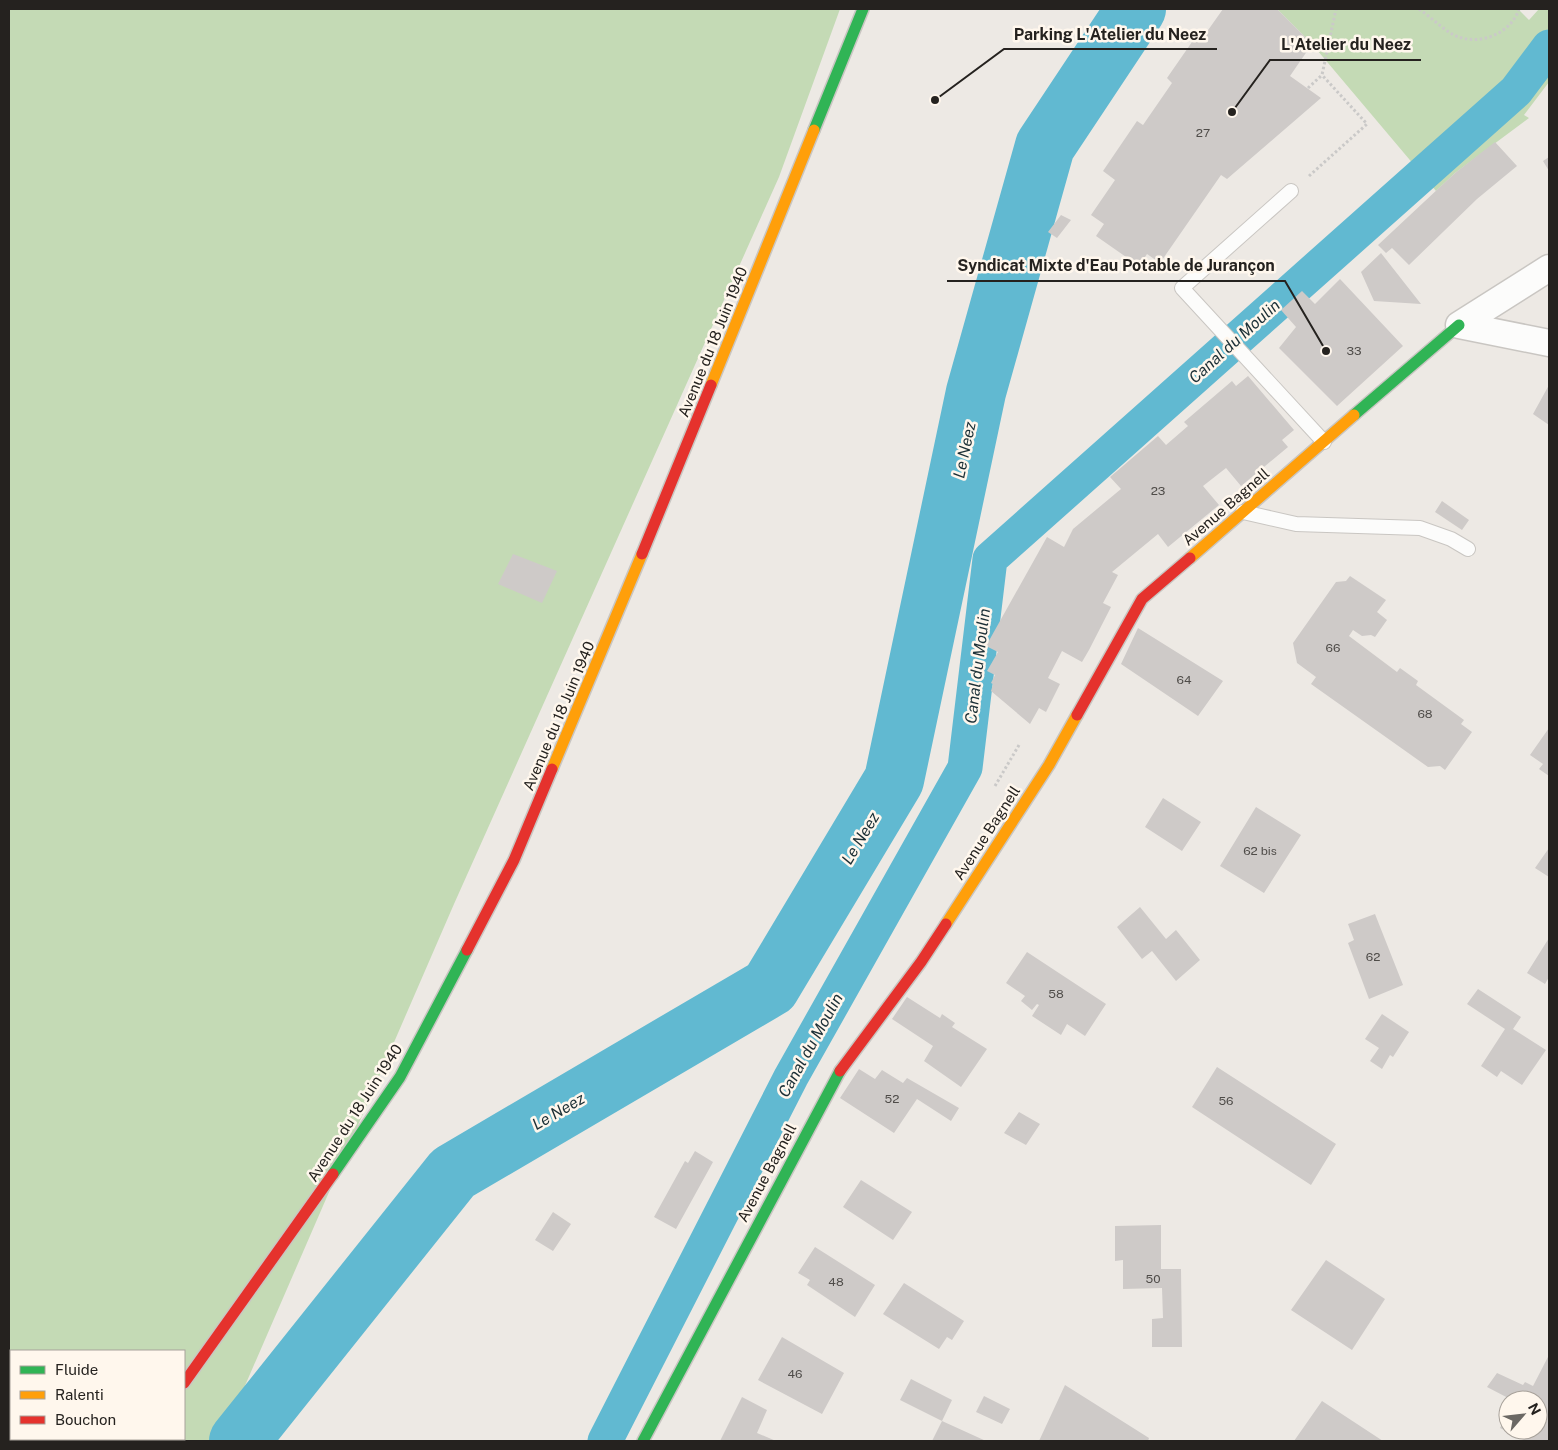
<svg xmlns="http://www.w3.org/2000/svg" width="1558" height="1450" font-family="'Public Sans',sans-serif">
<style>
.green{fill:#c4dab5;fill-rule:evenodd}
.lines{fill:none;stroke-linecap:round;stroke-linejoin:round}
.canal{stroke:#61b9d1;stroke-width:35}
.river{stroke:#61b9d1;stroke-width:60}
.building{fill:#cecac8}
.lane-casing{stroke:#c9c6c2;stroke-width:16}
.street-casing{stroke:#c9c6c2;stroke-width:29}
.fast-casing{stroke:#c9c6c2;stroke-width:14}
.slow-casing{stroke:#c9c6c2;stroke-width:14}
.jam-casing{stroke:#c9c6c2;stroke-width:14}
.path{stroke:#cac9c8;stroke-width:3;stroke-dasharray:2.5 2.5;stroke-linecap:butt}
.lane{stroke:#fcfcfb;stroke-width:14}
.street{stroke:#fcfcfb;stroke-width:26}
.fast{stroke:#30b455;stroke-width:11}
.slow{stroke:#ff9f0a;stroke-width:11}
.jam{stroke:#e5322d;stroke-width:11}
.labels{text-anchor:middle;stroke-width:5;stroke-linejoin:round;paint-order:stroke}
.number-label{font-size:12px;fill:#4f4c49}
.street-label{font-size:15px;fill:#25221f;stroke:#fff7ed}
.water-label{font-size:16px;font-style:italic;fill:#1b2f36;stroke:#fff7ed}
.leader{fill:none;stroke:#25221f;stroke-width:2}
.callout-dot{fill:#25221f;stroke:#fff7ed;stroke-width:2}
.callout-label{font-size:16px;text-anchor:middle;font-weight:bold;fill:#25221f;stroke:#fff7ed;stroke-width:5;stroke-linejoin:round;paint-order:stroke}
</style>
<rect width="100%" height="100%" fill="#ede9e4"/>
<path class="green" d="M9 9H840L779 177 454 904 221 1441H9ZM11 1351H184V1439H11Z
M1277 9H1518L1529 20 1539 9H1549V82L1524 115 1529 118 1455 173 1436 191 1312 44Z"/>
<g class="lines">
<path class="canal" d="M605 1441 791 1077 965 768 990 559 1516 91 1549 47"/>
<path class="river" d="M239 1441 453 1173 770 987 894 780 976 392 1045 146 1136 9"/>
</g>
<path class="building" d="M1223 9H1277L1312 44 1290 76 1321 98 1227 179 1221 175 1160 263 1147 254 1139 266 1096 236 1104 224 1091 215 1115 180 1103 171 1137 121 1143 125 1172 83 1167 78 1201 29 1206 33Z
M1495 142 1517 166 1477 199 1409 265 1392 248 1386 253 1378 245 1455 173Z
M1549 157V171L1543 161Z
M1061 215 1071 220 1057 238 1048 232Z
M1381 253 1421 304 1374 301 1361 272Z
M1340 279 1403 346 1337 406 1279 348 1296 327 1281 310 1302 291 1315 304Z
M1248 376 1294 430 1282 440 1288 447 1241 486 1226 468 1203 486 1219 505 1168 547 1158 534 1112 572 1118 575 1103 603 1111 607 1089 650 1082 662 1062 651 1048 678 1060 684 1046 712 1039 708 1030 724 991 691 993 684 991 683 995 675 987 671 998 652 986 646 1047 537 1064 547 1073 529 1121 489 1110 477 1158 436 1166 445 1188 426 1184 422 1232 381 1236 386Z
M1549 385V425L1533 414Z
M1442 501 1469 520 1462 530 1435 512Z
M513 554 557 571 542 603 498 584Z
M1350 576 1386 600 1377 612 1387 620 1375 637 1371 635 1362 636 1353 630 1349 636 1397 672 1400 668 1418 681 1416 685 1464 720 1461 724 1472 732 1445 770 1440 766 1428 767 1311 684 1316 677 1297 663 1293 643 1336 582 1346 581Z
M1138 628 1223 681 1198 716 1121 664Z
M1549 728V776L1539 769 1543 764 1530 755Z
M1163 798 1201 822 1182 851 1145 827Z
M1256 807 1301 835 1264 893 1220 866Z
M1549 848V877L1535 868Z
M1140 907 1166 939 1176 930 1200 960 1176 981 1152 951 1142 959 1117 927Z
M1375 914 1403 985 1369 999 1348 943 1354 940 1348 924Z
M1549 938V977L1545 984 1527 973Z
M1027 952 1106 1004 1085 1036 1067 1024 1061 1035 1032 1016 1039 1005 1037 1004 1032 1010 1021 1001 1025 996 1006 983Z
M1478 989 1521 1017 1513 1029 1546 1050 1522 1085 1501 1071 1497 1077 1481 1066 1505 1029 1467 1004Z
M907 997 940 1018 942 1014 955 1023 952 1027 987 1049 961 1087 924 1061 933 1046 892 1019Z
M1382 1014 1409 1032 1393 1057 1390 1055 1382 1069 1370 1061 1379 1048 1365 1039Z
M1217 1067 1336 1144 1311 1185 1192 1107Z
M859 1069 875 1079 882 1070 903 1083 907 1078 959 1108 951 1121 917 1099 894 1133 840 1098Z
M1019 1112 1040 1124 1026 1145 1004 1133Z
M695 1151 713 1162 676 1229 654 1217 685 1161 688 1163Z
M861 1180 912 1212 893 1240 843 1207Z
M553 1212 571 1224 553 1251 535 1240Z
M1161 1225V1269H1181L1182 1347H1152V1319L1163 1318 1162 1288 1123 1289V1260L1115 1261V1226Z
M815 1247 875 1285 855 1317 807 1285 810 1280 798 1273Z
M1326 1260 1385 1299 1352 1350 1291 1310Z
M904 1283 964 1321 952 1340 947 1337 939 1349 883 1314Z
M782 1337 844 1373 822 1414 758 1380Z
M1549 1355V1441H1526L1500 1428 1508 1413V1430H1538V1400H1512L1487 1387 1497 1373 1523 1385 1525 1382 1533 1386Z
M911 1379 952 1400 942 1421 986 1441H932L942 1421 900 1400Z
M1065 1385 1149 1438 1148 1441H1039Z
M984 1396 1010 1409 1002 1424 976 1412Z
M742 1397 767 1410 757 1433 776 1441H720Z
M1322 1401 1383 1441H1294Z"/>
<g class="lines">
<g class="lane-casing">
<path id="lane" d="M1291 191 1182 288 1324 442
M1243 512 1296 524 1420 528 1451 539 1468 549"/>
</g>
<g class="street-casing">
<path id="street" d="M1549 268 1459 325 1549 343"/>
</g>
<g class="fast-casing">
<path id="fast" d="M814 130 863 9
M1354 415 1459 325
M333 1174 400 1077 467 950
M144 1441 145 1439
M643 1441 840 1071"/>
</g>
<g class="slow-casing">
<path id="slow" d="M711 385 814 130
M1190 558 1354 415
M552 769 642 554
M946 924 1049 765 1077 715"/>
</g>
<g class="jam-casing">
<path id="jam" d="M642 554 711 385
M1077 715 1142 599 1190 558
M467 950 514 860 552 769
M840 1071 921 962 946 924
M184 1383 333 1174"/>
</g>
<path class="path" d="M1419 9C1431 17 1441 28 1454 35 1478 47 1511 34 1519 9
M1308 88 1322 75 1336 9
M1309 176 1367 124 1322 75
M995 786 1019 745"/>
<use href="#lane" class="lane"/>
<use href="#street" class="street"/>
<use href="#fast" class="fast"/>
<use href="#slow" class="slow"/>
<use href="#jam" class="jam"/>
</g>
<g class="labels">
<g class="number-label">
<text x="1203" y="137">27</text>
<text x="1354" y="355">33</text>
<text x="1158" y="495">23</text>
<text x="1333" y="652">66</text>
<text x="1184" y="684">64</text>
<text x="1425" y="718">68</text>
<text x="1260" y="855">62 bis</text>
<text x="1373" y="961">62</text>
<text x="1056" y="998">58</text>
<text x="892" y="1103">52</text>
<text x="1226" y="1105">56</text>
<text x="1153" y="1283">50</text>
<text x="836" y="1286">48</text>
<text x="795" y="1378">46</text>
</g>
<g class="street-label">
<text transform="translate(713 342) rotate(-68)" y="5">Avenue du 18 Juin 1940</text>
<text transform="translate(1226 507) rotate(-41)" y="5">Avenue Bagnell</text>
<text transform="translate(559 716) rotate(-67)" y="5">Avenue du 18 Juin 1940</text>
<text transform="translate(987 833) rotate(-57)" y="5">Avenue Bagnell</text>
<text transform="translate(355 1113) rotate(-57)" y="5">Avenue du 18 Juin 1940</text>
<text transform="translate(767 1173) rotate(-62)" y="5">Avenue Bagnell</text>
</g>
<g class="water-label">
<text transform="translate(1234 341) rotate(-42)" y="6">Canal du Moulin</text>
<text transform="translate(964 450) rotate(-78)" y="6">Le Neez</text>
<text transform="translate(977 666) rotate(-83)" y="6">Canal du Moulin</text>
<text transform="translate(860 838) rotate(-59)" y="6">Le Neez</text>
<text transform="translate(810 1045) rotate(-61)" y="6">Canal du Moulin</text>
<text transform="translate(558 1111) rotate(-30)" y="6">Le Neez</text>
</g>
</g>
<path class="leader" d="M935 100L1004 49H1217M1232 112L1270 60H1421M1326 351L1285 281H947"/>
<g class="callout-dot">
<circle cx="935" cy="100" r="5"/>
<circle cx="1232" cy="112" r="5"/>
<circle cx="1326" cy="351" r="5"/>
</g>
<g class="callout-label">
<text x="1110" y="40">Parking L'Atelier du Neez</text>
<text x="1346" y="50">L'Atelier du Neez</text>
<text x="1116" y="271">Syndicat Mixte d'Eau Potable de Jurançon</text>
</g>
<rect width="1558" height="1450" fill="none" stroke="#25221f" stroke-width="20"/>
<rect x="10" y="1350" width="175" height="90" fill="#fff7ed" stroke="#a8a29b"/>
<rect x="20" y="1366" width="25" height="8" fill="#30b455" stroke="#a8a29b"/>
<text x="55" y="1375" font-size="15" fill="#25221f">Fluide</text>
<rect x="20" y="1391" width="25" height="8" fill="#ff9f0a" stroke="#a8a29b"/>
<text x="55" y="1400" font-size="15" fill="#25221f">Ralenti</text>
<rect x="20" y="1416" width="25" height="8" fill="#e5322d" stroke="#a8a29b"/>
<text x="55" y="1425" font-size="15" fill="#25221f">Bouchon</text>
<g transform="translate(1523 1415) rotate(62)"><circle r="24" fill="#fff7ed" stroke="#a8a29b"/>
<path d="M0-4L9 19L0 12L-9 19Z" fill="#6b6864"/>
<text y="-8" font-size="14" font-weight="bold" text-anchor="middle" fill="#25221f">N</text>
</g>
</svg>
